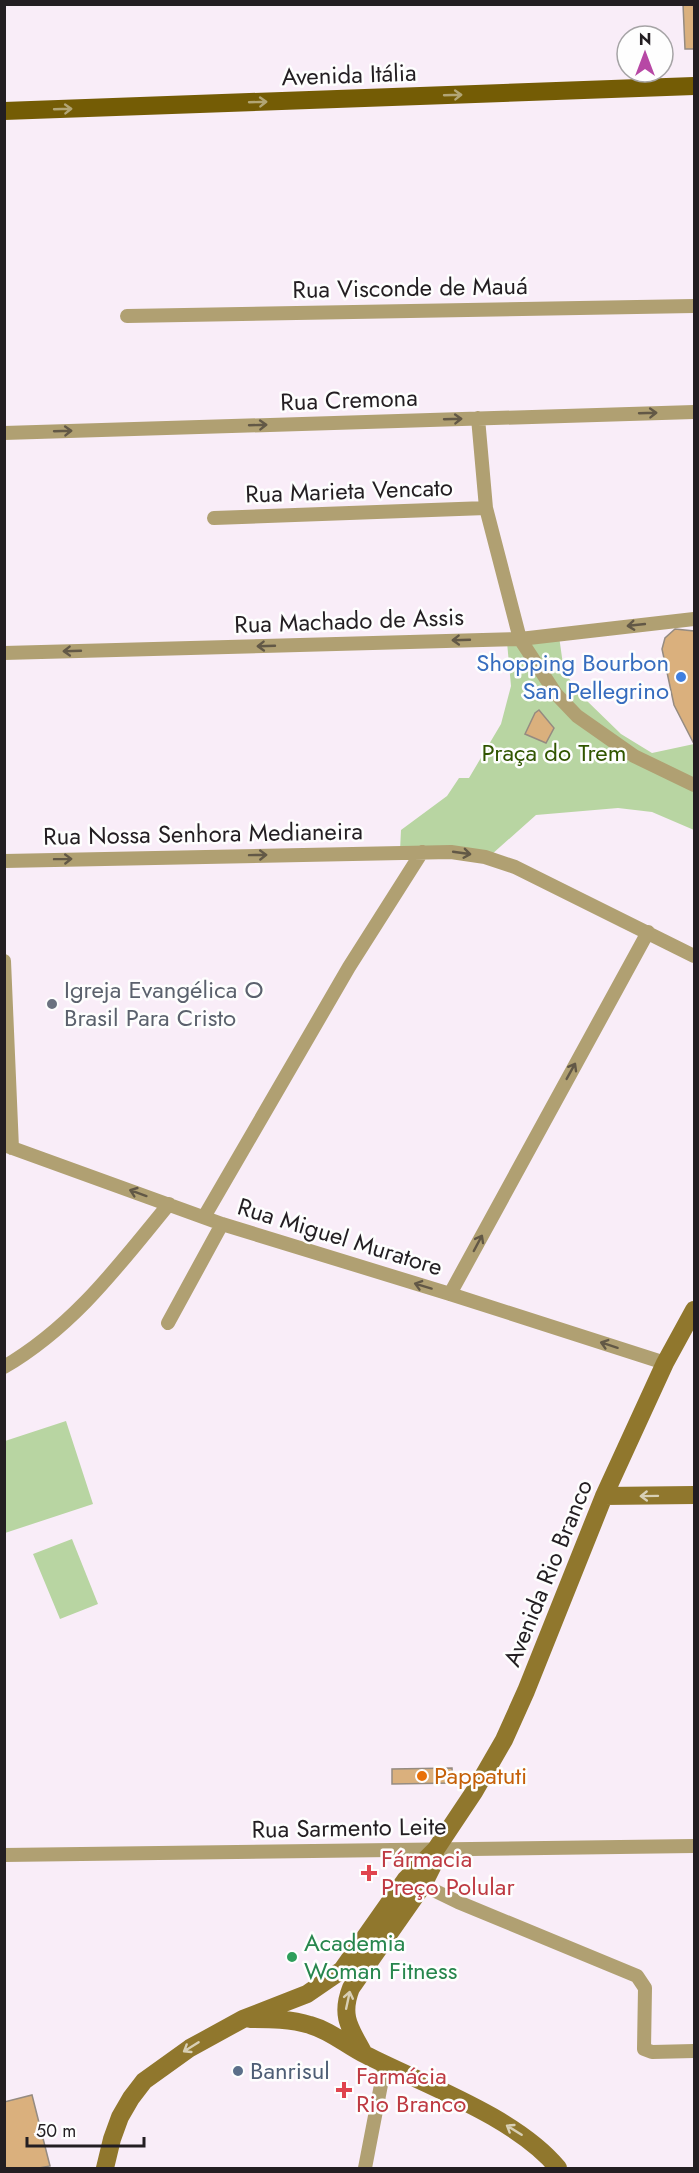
<svg xmlns="http://www.w3.org/2000/svg" width="699" height="2173" font-family="Jost,sans-serif">
<style>
.green{fill:#b8d5a2}
.building{fill:#dab07d;stroke:#958b81;stroke-width:1.5}
.lines{fill:none;stroke-linecap:round;stroke-linejoin:round}
.street{stroke:#b0a072;stroke-width:14}
.secondary{stroke:#90772d;stroke-width:18}
.primary{stroke:#745c05;stroke-width:18}
.oneway{stroke:#b2a575}
.oneway2{stroke:#625846}
.oneway3{stroke:#d8cfb5}
.shop-dot{fill:#3f7fe0;stroke:#fefefe;stroke-width:2}
.worship-dot{fill:#6b7280;stroke:#fefefe;stroke-width:2}
.food-dot{fill:#e8710a;stroke:#fefefe;stroke-width:2}
.health-dot{fill:#e0444e;stroke:#fefefe;stroke-width:2}
.leisure-dot{fill:#2e9e5b;stroke:#fefefe;stroke-width:2}
.service-dot{fill:#5c6f8a;stroke:#fefefe;stroke-width:2}
.labels{text-anchor:middle;stroke-width:5;stroke-linejoin:round;paint-order:stroke}
.street-label{font-size:24px;fill:#231e22;stroke:#fefefe}
.shop-label{font-size:24px;fill:#366cbe;stroke:#fefefe;text-anchor:end}
.park-label{font-size:24px;fill:#315500;stroke:#fefefe}
.worship-label{font-size:24px;fill:#5b616d;stroke:#fefefe;text-anchor:start}
.food-label{font-size:24px;fill:#c56008;stroke:#fefefe;text-anchor:start}
.health-label{font-size:24px;fill:#be3a42;stroke:#fefefe;text-anchor:start}
.leisure-label{font-size:24px;fill:#27864d;stroke:#fefefe;text-anchor:start}
.service-label{font-size:24px;fill:#4e5e75;stroke:#fefefe;text-anchor:start}
</style>
<rect width="100%" height="100%" fill="#f9edf8"/>
<path class="green" d="M559 636 564 672 584 698 621 734 652 753 694 744V830L652 812 618 808 536 815 491 855 400 851 401 830 447 796 459 778H469L501 724 511 686 507 642Z
M66 1421 93 1504 5 1533V1441Z
M72 1539 98 1604 60 1619 33 1554Z"/>
<path class="building" d="M683 4H694V49H685Z
M675 629 694 631V744L674 705 662 649 665 638Z
M539 710 554 728 546 743 525 734 535 713Z
M452 1768 453 1783 392 1784V1769Z
M32 2095 50 2166 39 2168H4V2102Z"/>
<g class="lines">
<path class="street" d="M127 316 694 306
M478 418 486 508 520 639 556 694 577 716 634 756 694 785
M4 433 694 412
M214 518 486 508
M4 653 520 639 694 619
M4 861 451 852 485 857 515 867 694 956
M4 961 12 1148
M4 1145 222 1224 450 1294 665 1363
M204 1217 349 967 422 852
M450 1294 648 932
M168 1323 222 1224
M4 1367C74 1326 119 1265 169 1204
M4 1855 694 1846
M423 1885 458 1902 637 1976 645 1988 644 2049 652 2052 694 2051
M365 2168 385 2064"/>
<path class="secondary" d="M604 1496 694 1495
M250 2019C270 2019 291 2019 310 2025 331 2031 346 2045 366 2055 425 2085 516 2117 558 2168
M363 2052C350 2028 340 2016 351 1988L423 1885 432 1867 435 1852
M105 2168 112 2139 120 2117 131 2098 144 2081 190 2048 243 2019 307 1994 342 1970 406 1879 436 1849 474 1792 504 1740 526 1691 604 1496 665 1363 694 1310"/>
<path class="primary" d="M4 111 694 86"/>
</g>
<defs><path id="oneway-shaft" d="M-6 0H5M1.5-3L5.5 0L1.5 3" fill="none" stroke-width="1.6" stroke-linecap="round" stroke-linejoin="round" transform="scale(1.5)"/></defs>
<g class="oneway">
<use href="#oneway-shaft" transform="translate(453 95) rotate(-2)"/>
<use href="#oneway-shaft" transform="translate(258 102) rotate(-2)"/>
<use href="#oneway-shaft" transform="translate(63 109) rotate(-2)"/>
</g>
<g class="oneway2">
<use href="#oneway-shaft" transform="translate(648 413) rotate(-2)"/>
<use href="#oneway-shaft" transform="translate(453 419) rotate(-2)"/>
<use href="#oneway-shaft" transform="translate(258 425) rotate(-2)"/>
<use href="#oneway-shaft" transform="translate(63 431) rotate(-2)"/>
<use href="#oneway-shaft" transform="translate(636 625) rotate(174)"/>
<use href="#oneway-shaft" transform="translate(461 640) rotate(178)"/>
<use href="#oneway-shaft" transform="translate(266 646) rotate(178)"/>
<use href="#oneway-shaft" transform="translate(72 651) rotate(178)"/>
<use href="#oneway-shaft" transform="translate(462 853) rotate(8)"/>
<use href="#oneway-shaft" transform="translate(258 855) rotate(-1)"/>
<use href="#oneway-shaft" transform="translate(63 859) rotate(-1)"/>
<use href="#oneway-shaft" transform="translate(571 1071) rotate(-61)"/>
<use href="#oneway-shaft" transform="translate(138 1193) rotate(-160)"/>
<use href="#oneway-shaft" transform="translate(478 1243) rotate(-62)"/>
<use href="#oneway-shaft" transform="translate(423 1286) rotate(-163)"/>
<use href="#oneway-shaft" transform="translate(609 1345) rotate(-162)"/>
</g>
<g class="oneway3">
<use href="#oneway-shaft" transform="translate(649 1496) rotate(179)"/>
<use href="#oneway-shaft" transform="translate(348 2000) rotate(-78)"/>
<use href="#oneway-shaft" transform="translate(191 2047) rotate(148)"/>
<use href="#oneway-shaft" transform="translate(514 2130) rotate(-148)"/>
</g>
<circle class="shop-dot" cx="681" cy="677" r="6"/>
<circle class="worship-dot" cx="52" cy="1004" r="6"/>
<circle class="food-dot" cx="422" cy="1776" r="6"/>
<g class="health-dot">
<path d="M366 1864h6v6h6v6h-6v6h-6v-6h-6v-6h6z"/>
<path d="M341 2081h6v6h6v6h-6v6h-6v-6h-6v-6h6z"/>
</g>
<circle class="leisure-dot" cx="292" cy="1957" r="6"/>
<circle class="service-dot" cx="238" cy="2071" r="6"/>
<g class="labels">
<g class="street-label">
<text transform="translate(349 75) rotate(-2)" y="8">Avenida Itália</text>
<text transform="translate(410 288) rotate(-1)" y="8">Rua Visconde de Mauá</text>
<text transform="translate(349 400) rotate(-2)" y="8">Rua Cremona</text>
<text transform="translate(349 491) rotate(-2)" y="8">Rua Marieta Vencato</text>
<text transform="translate(349 621) rotate(-2)" y="8">Rua Machado de Assis</text>
<text transform="translate(203 834) rotate(-1)" y="8">Rua Nossa Senhora Medianeira</text>
<text transform="translate(340 1237) rotate(17)" y="8">Rua Miguel Muratore</text>
<text transform="translate(548 1573) rotate(-68)" y="8">Avenida Rio Branco</text>
<text transform="translate(349 1828) rotate(-1)" y="8">Rua Sarmento Leite</text>
</g>
<g class="shop-label">
<text x="669" y="671">Shopping Bourbon<tspan x="669" dy="28">San Pellegrino</tspan></text>
</g>
<g class="park-label">
<text x="554" y="761">Praça do Trem</text>
</g>
<g class="worship-label">
<text x="64" y="998">Igreja Evangélica O<tspan x="64" dy="28">Brasil Para Cristo</tspan></text>
</g>
<g class="food-label">
<text x="434" y="1784">Pappatuti</text>
</g>
<g class="health-label">
<text x="381" y="1867">Fármacia<tspan x="381" dy="28">Preço Polular</tspan></text>
<text x="356" y="2084">Farmácia<tspan x="356" dy="28">Rio Branco</tspan></text>
</g>
<g class="leisure-label">
<text x="304" y="1951">Academia<tspan x="304" dy="28">Woman Fitness</tspan></text>
</g>
<g class="service-label">
<text x="250" y="2079">Banrisul</text>
</g>
</g>
<rect width="699" height="2173" fill="none" stroke="#231e22" stroke-width="12"/>
<g transform="translate(645 54)"><circle r="28" fill="#fefefe" stroke="#a6a4a6" stroke-width="1.5"/>
<path d="M0-4.5L10 22L0 15L-10 22Z" fill="#b748a5"/>
<text y="-9" font-size="16" font-weight="bold" text-anchor="middle" fill="#231e22">N</text>
</g>
<path d="M27 2137v9h117v-9" fill="none" stroke="#231e22" stroke-width="3"/>
<text x="36" y="2137" font-size="18" fill="#231e22" stroke="#fefefe" stroke-width="4.5" paint-order="stroke">50 m</text>
</svg>
